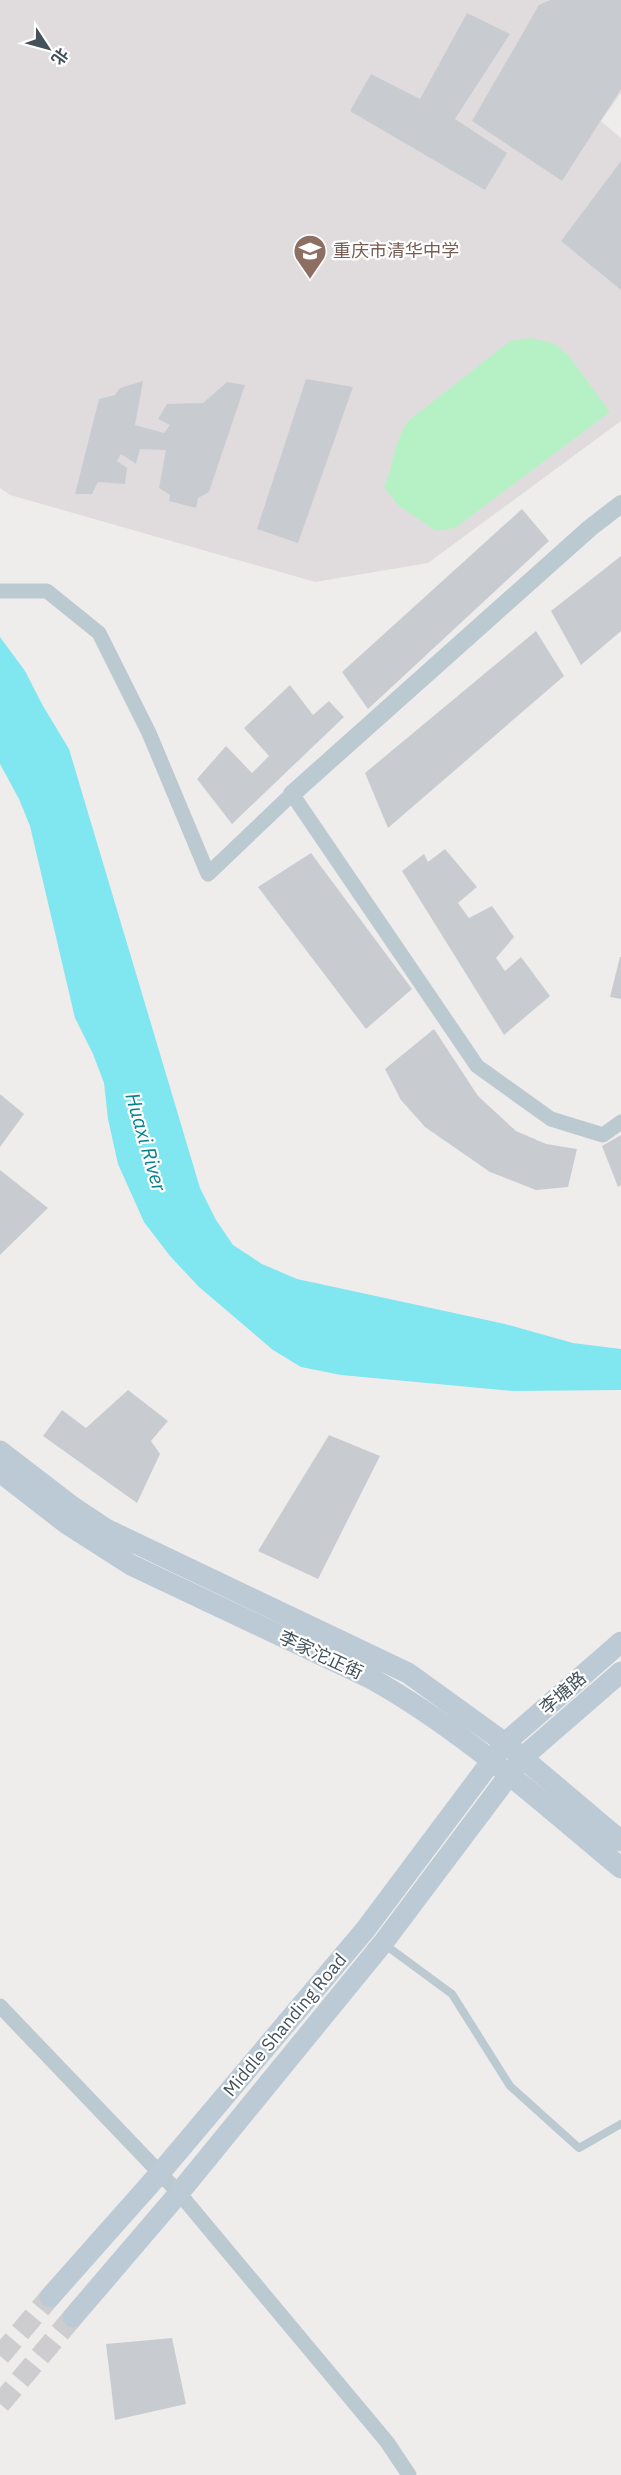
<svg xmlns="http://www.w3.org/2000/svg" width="621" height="2475" font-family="'IBM Plex Sans','Noto Sans SC',sans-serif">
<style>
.education{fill:#e0dcde}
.green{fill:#b6f1c6}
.water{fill:#80e6f0}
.building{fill:#c8ccd1}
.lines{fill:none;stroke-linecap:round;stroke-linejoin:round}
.secondary-tunnel{stroke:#cdcdcf;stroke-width:21;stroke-dasharray:21 10;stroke-linecap:butt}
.service{stroke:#bbc9d0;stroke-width:8}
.minor{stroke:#bbc9d0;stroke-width:15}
.tertiary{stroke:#bbc9d0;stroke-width:18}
.secondary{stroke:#bbcad4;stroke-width:21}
.labels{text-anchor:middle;stroke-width:4.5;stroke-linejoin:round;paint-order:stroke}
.education-label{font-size:18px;fill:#785e54;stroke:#fff;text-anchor:start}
.street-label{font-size:18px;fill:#43525a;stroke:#fff}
.water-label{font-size:20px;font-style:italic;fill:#07818e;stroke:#fff}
</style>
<rect width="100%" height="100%" fill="#efecec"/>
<path class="education" d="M0 0H621V93L601 121 621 138V421L428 563 315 582 10 495 0 488Z"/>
<path class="green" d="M532 338 555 344 569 356 610 412 455 528 436 531 399 506 384 487C394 465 394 441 408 421L510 341Z"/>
<path class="water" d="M0 637 25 671 43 706 69 749 200 1188 216 1220 233 1245 262 1264 297 1279 505 1324 573 1343 621 1349V1390L513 1391 341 1375 301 1367 273 1350 199 1287 170 1256 144 1222 118 1164 108 1119 104 1083 93 1054 75 1018 30 826 19 799 0 764Z"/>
<path class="building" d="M550 0H621V89L562 181 472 121 539 5Z
M467 13 510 34 455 119 507 153 485 190 350 111 371 74 420 99Z
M621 161V290L561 241Z
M306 379 353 387 298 543 257 529Z
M143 381 135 425 164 433 170 425 158 419 167 404 203 403 227 382 245 385 209 492 198 498 196 508 169 501 170 495 159 488 166 450 140 449 136 464 121 454 117 461 127 468 125 484 98 482 92 494H75L99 399 115 395 120 388Z
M522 509 549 541 368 709 342 672Z
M621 556V631L581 665 551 611Z
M536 631 564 676 388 828 365 773Z
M290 685 313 715 329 701 344 717 232 824 197 779 226 746 252 773 269 756 244 728Z
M445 849 477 887 458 903 469 918 492 906 514 937 496 958 505 971 521 957 550 996 504 1035 402 871 424 854 428 862Z
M311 853 412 989 366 1029 258 887Z
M620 957H621V999L610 997Z
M434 1029 478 1096 516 1131 546 1144 577 1149 568 1187 536 1190 490 1172 425 1127 401 1100 385 1069Z
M0 1094 24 1114 0 1147Z
M621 1135V1185L618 1187 602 1146Z
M0 1170 48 1208 0 1255Z
M128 1390 168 1421 151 1441 160 1454 137 1503 43 1436 62 1410 86 1428Z
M329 1435 380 1456 318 1579 258 1551Z
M172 2338 186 2404 115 2420 106 2344Z"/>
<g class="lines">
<path class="secondary-tunnel" d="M0 2356 50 2297
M0 2404 73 2317"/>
<path class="service" d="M384 1944 452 1994 510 2086 579 2148 621 2124"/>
<path class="minor" d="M0 591H47L99 633 149 733 208 874 292 794 477 1066 551 1119 603 1135 621 1122
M0 2006 179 2193 387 2442 409 2475"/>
<path class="tertiary" d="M292 794 590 528 621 504"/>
<path class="secondary" d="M0 1451 73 1507 106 1529 408 1673 505 1743 621 1841
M0 1472 67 1524 131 1565 372 1679C463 1730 541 1802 621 1868
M50 2297 160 2173 365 1930 505 1743 621 1642
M73 2317 179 2193 383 1943 522 1758 621 1672"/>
</g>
<defs>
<g id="school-pin" transform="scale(1.725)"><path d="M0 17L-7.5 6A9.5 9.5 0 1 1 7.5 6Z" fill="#8d6e63" stroke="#fff"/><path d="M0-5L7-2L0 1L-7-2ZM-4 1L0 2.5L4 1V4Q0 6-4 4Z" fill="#fff"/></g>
</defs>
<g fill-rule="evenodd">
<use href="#school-pin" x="310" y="251"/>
</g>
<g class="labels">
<g class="education-label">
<text x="333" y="257">重庆市清华中学</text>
</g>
<g class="street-label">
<text transform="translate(321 1655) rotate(25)" y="6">李家沱正街</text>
<text transform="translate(563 1693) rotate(-41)" y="6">李塘路</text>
<text transform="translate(285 2025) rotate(-50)" y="6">Middle Shanding Road</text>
</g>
<g class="water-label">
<text transform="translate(146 1142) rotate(74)" y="7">Huaxi River</text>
</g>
</g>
<g transform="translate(48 48) rotate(126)" stroke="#ffffff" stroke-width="4.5" paint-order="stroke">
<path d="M0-4.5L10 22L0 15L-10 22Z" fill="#43525a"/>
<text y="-9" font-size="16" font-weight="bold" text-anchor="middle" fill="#43525a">北</text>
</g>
</svg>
